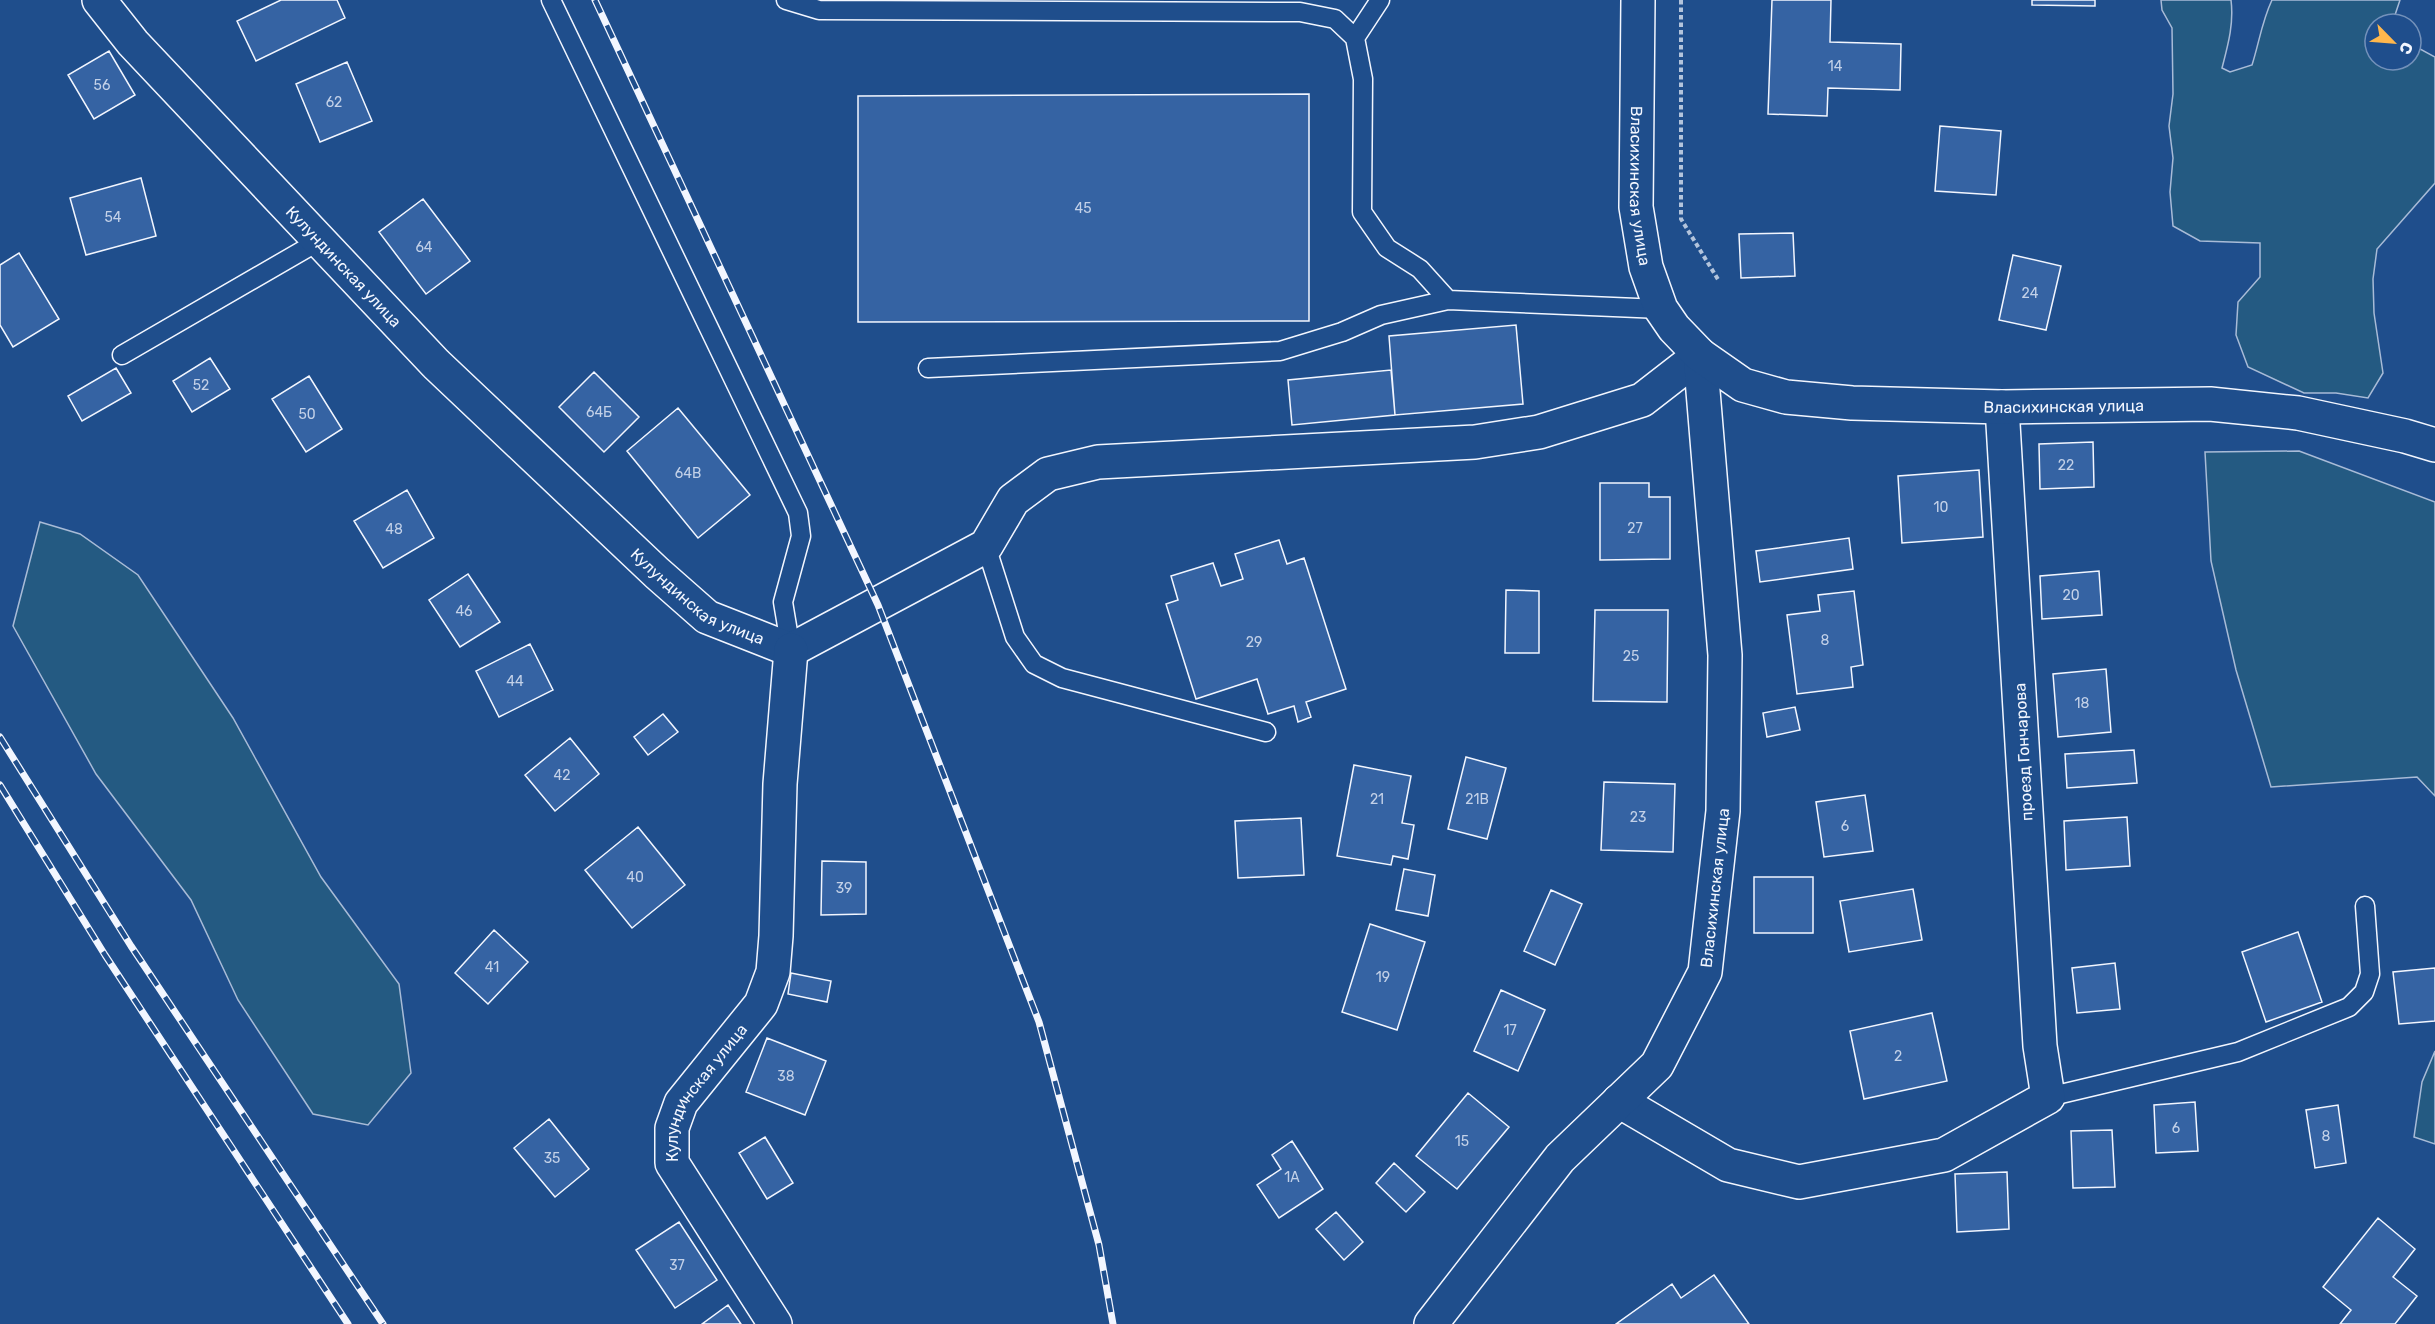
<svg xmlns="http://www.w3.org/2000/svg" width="2435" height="1324" font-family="Rubik,sans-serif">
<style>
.green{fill:#245a82;stroke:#a8bbd7;stroke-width:1.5}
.building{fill:#3563a3;stroke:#f2f6ff;stroke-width:1.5}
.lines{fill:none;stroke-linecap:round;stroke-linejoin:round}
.service-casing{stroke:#f2f6ff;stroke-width:21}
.minor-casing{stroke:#f2f6ff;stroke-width:36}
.tertiary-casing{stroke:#f2f6ff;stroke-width:36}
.path{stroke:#b3c4dc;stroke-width:4;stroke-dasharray:4.5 3;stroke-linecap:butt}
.service{stroke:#1f4e8c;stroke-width:18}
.minor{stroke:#1f4e8c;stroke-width:33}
.tertiary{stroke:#1f4e8c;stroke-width:33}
.rail-casing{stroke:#f2f6ff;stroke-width:7}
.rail{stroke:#1f4e8c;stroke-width:4.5;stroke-dasharray:14;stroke-linecap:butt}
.labels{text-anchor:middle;stroke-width:4.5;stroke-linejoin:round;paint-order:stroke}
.number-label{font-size:14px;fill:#c3d1e8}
.street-label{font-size:16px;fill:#f2f6ff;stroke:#1f4e8c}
</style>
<rect width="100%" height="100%" fill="#1f4e8c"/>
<path class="green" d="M2161 0H2231C2234 24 2228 45 2222 68L2230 72 2252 65C2259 43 2262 21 2272 0H2400L2392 24H2375V60H2411V44L2435 57V183L2377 249 2373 279 2374 313 2383 373 2368 398 2336 393H2304L2248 367 2236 335 2238 302 2260 277V243L2200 241 2173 226 2170 192 2173 158 2169 126 2173 94 2172 28 2162 10Z
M2299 451 2435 502V796L2417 777 2271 787 2236 670 2211 561 2205 452Z
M40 522 80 534 138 575 233 718 321 877 399 984 411 1073 368 1125 313 1114 238 1000 191 900 96 774 13 626Z
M2435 1051V1144L2414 1137 2422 1082Z"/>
<path class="building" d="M281 0H337L345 18 256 61 237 21Z
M1772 0H1831L1830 42 1901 44 1900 90 1828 88 1827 116 1768 114Z
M2032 0H2095V6L2032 5Z
M109 51 135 95 94 119 68 75Z
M347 62 372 121 320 142 296 84Z
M1309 94V321L858 322V96Z
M1940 126 2001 131 1996 195 1935 191Z
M141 178 156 236 86 255 70 198Z
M423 199 470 261 426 294 379 232Z
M1793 233 1795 276 1741 278 1739 234Z
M19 253 59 319 13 347 0 325V265Z
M2013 255 2061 266 2046 330 1999 320Z
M1516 325 1523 404 1395 415 1389 336Z
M210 358 230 389 192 412 173 381Z
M116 368 131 393 82 421 68 396Z
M1391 370 1395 415 1292 425 1288 380Z
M594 372 639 417 604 452 559 407Z
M309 376 342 429 306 452 272 399Z
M678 408 750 495 698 538 627 451Z
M2093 442 2094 487 2040 489 2039 444Z
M1979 470 1983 537 1902 543 1898 476Z
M1600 483H1649V497H1670V559L1600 560Z
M407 490 434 538 383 568 354 521Z
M1849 538 1853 569 1760 582 1756 551Z
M1279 540 1287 564 1304 558 1346 689 1306 702 1311 717 1298 722 1294 706 1268 714 1257 679 1196 699 1166 604 1178 600 1171 576 1213 563 1221 586 1243 579 1235 554Z
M2099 571 2102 615 2042 619 2040 576Z
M468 574 500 622 460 647 429 600Z
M1506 590 1539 591V653H1505Z
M1854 591 1863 665 1851 667 1853 687 1797 694 1787 615 1820 611 1818 595Z
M1595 610H1668L1667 702 1593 701Z
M530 644 553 690 499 717 476 671Z
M2106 669 2111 732 2058 737 2053 674Z
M1795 707 1800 730 1767 737 1763 713Z
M663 714 678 732 648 755 634 737Z
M570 738 599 774 555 811 525 775Z
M2134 750 2137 783 2067 788 2065 754Z
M1466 757 1506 768 1487 839 1448 829Z
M1354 765 1411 776 1402 823 1414 825 1408 859 1393 856 1391 865 1337 856Z
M1604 782 1675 784 1673 852 1601 850Z
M1865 795 1873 851 1824 857 1816 802Z
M2127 817 2130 866 2066 870 2064 821Z
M1301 818 1304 875 1238 878 1235 821Z
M638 827 685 885 632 928 585 870Z
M822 861 866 862V914L821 915Z
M1404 869 1435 875 1428 916 1396 910Z
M1754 877H1813V933H1754Z
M1913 889 1922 940 1849 952 1840 901Z
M1551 890 1582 904 1555 965 1524 951Z
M1370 924 1425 942 1397 1030 1342 1012Z
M494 930 528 962 488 1004 455 973Z
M2298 932 2322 1002 2266 1022 2242 952Z
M2115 963 2120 1009 2077 1013 2072 968Z
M2435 968V1021L2399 1024 2393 972Z
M791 973 831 981 827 1002 788 994Z
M1501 990 1545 1010 1518 1071 1474 1051Z
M1932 1013 1947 1081 1864 1099 1850 1031Z
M767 1038 826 1061 805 1115 746 1092Z
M1468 1093 1509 1127 1457 1189 1416 1156Z
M2195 1102 2198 1151 2156 1153 2154 1105Z
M2338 1105 2346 1163 2315 1168 2306 1110Z
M549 1119 589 1169 555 1197 514 1148Z
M2112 1130 2115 1187 2073 1188 2071 1131Z
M765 1137 793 1183 767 1199 739 1153Z
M1292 1141 1323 1189 1279 1218 1257 1185 1281 1169 1272 1155Z
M1394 1163 1425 1192 1406 1212 1376 1183Z
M2007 1172 2009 1229 1957 1232 1955 1174Z
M1336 1212 1363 1242 1344 1260 1316 1229Z
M2378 1218 2415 1249 2393 1277 2417 1296 2395 1324H2340L2351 1310 2323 1287Z
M679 1222 717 1280 675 1308 636 1250Z
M1714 1275 1749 1324H1616L1672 1284 1681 1298Z
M728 1305 741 1324H702Z"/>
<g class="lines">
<g class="service-casing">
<path id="service" d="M551 0 798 513 801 536 783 602 791 650
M786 0 819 10 1300 12 1335 19 1355 38 1363 79 1362 212 1387 248 1420 269 1448 300 1661 309
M1355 38 1380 0
M122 355 319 241
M928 368 1280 351 1342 332 1381 315 1448 300
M986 546 1015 637 1034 664 1062 678 1266 732
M2048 1097 2238 1052 2349 1007 2364 992 2370 974 2365 906"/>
</g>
<g class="minor-casing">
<g id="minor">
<path id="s1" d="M99 0 133 43 436 364 657 573 707 617 791 650"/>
<path d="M791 650 986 546 1013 500 1048 474 1098 462 1475 442 1539 432 1642 400 1700 355"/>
<path d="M1619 1101 1728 1165 1799 1182 1944 1155 2048 1097 2040 1046 2002 407"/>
<path id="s2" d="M775 1324 672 1163V1128L681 1103 761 1004 773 972 776 936 780 784 791 650"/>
<path id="s3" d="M1431 1324 1560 1158 1657 1065 1705 972 1723 811 1725 655 1700 355"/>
</g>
</g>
<g class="tertiary-casing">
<g id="tertiary">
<path id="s4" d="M1638 0 1636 207 1646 267 1661 309 1674 328 1700 355 1743 385 1786 397 1852 403 2002 407 2210 404 2298 413 2405 436 2435 445"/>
</g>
</g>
<path class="path" d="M1681 0V219L1719 281"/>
<use href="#service" class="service"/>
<use href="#minor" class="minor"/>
<use href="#tertiary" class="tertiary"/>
<g class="rail-casing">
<path id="rail" d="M595 0 878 605 1039 1022 1099 1245 1113 1324
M0 737 131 946 383 1324
M0 785 105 955 348 1324"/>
</g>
<use href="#rail" class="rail"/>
</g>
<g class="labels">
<g class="number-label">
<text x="1835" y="71">14</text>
<text x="102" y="90">56</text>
<text x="334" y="107">62</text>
<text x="1083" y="213">45</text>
<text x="113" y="222">54</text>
<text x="424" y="252">64</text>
<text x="2030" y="298">24</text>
<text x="201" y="390">52</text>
<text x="599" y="417">64Б</text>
<text x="307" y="419">50</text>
<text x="2066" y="470">22</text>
<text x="688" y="478">64В</text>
<text x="1941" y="512">10</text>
<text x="1635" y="533">27</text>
<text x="394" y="534">48</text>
<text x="2071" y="600">20</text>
<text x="464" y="616">46</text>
<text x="1825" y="645">8</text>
<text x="1254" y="647">29</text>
<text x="1631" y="661">25</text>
<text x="515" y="686">44</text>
<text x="2082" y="708">18</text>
<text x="562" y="780">42</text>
<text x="1377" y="804">21</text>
<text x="1477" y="804">21В</text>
<text x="1638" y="822">23</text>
<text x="1845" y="831">6</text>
<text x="635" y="882">40</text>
<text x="844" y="893">39</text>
<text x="492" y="972">41</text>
<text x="1383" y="982">19</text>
<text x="1510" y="1035">17</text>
<text x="1898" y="1061">2</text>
<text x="786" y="1081">38</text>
<text x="2176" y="1133">6</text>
<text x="2326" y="1141">8</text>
<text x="1462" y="1146">15</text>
<text x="552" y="1163">35</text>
<text x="1292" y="1182">1А</text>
<text x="677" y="1270">37</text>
</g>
<g class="street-label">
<text dy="6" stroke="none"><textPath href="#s4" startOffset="186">Власихинская улица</textPath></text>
<text dy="6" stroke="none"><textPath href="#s1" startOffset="362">Кулундинская улица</textPath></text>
<text dy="6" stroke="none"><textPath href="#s4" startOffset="748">Власихинская улица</textPath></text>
<text dy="6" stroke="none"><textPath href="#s1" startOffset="848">Кулундинская улица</textPath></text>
<text transform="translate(2023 752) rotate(-93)" y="6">проезд Гончарова</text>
<text dy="6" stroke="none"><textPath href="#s3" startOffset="534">Власихинская улица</textPath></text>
<text dy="6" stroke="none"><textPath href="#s2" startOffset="272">Кулундинская улица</textPath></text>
</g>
</g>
<g transform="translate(2393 42) rotate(115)"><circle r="28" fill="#1f4e8c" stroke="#7391ba" stroke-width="1.5"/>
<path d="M0-4.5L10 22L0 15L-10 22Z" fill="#ffb74d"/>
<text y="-9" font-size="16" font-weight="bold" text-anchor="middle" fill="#f2f6ff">С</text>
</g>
</svg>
